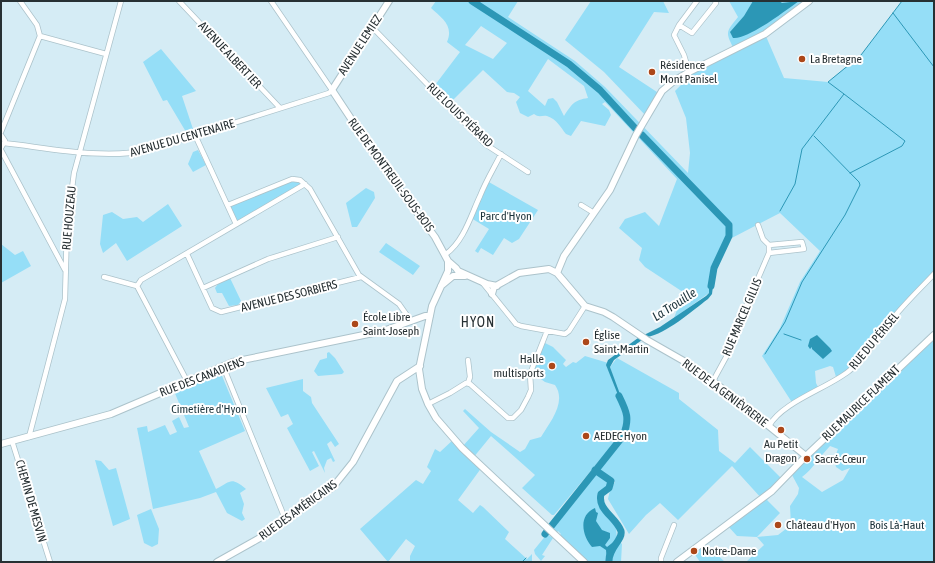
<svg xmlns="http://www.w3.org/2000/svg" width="935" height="563" font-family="'Asap Condensed',sans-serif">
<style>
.green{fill:#95def7;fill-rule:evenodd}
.water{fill:#2c97b6}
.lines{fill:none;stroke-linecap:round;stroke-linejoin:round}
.stream{stroke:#2c97b6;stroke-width:1}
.river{stroke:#2c97b6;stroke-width:7}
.minor-casing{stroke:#acc3cb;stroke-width:6}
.tertiary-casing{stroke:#acc3cb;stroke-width:8}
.minor{stroke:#fff;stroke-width:4.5}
.tertiary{stroke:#fff;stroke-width:6}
.poi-dot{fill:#ac4719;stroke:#fff;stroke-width:1.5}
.labels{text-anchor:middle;stroke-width:4;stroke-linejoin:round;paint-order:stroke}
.street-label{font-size:12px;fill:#273033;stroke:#fff}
.poi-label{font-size:12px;fill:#273033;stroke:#fff;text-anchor:start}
.park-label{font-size:12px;fill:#1b323a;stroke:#fff}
.water-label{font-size:13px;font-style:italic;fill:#1d343c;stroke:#fff}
.quarter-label{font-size:14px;letter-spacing:1px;fill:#273033;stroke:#fff}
</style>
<rect width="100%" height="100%" fill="#d5ecf5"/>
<path class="green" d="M436 1H518L508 17 575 61 605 87 688 173 690 153 686 118 675 91 691 75 689 72 734 49C725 32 726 32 738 17L729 1H809L765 34 784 78 828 82 861 55 902 1H934V274L902 307 868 351 837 380 833 367 830 366 815 371 816 383 819 389 793 404 762 356 780 328 800 282 820 251 780 213 728 240 714 268 712 267 709 293 674 318 677 310 691 302 689 296 645 267 639 260 642 248 619 228 625 219 645 212 659 226 677 179 605 102 602 104 609 110 611 115 605 126 581 121 571 136 566 134C561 128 557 119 547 116 542 115 539 118 534 114L528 117 520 113 516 102 520 97 514 93 507 92 483 70 448 105 432 89 460 52 447 42C454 26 442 18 431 8ZM481 26 507 43 493 59 465 45ZM548 59 584 86 588 98C574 100 572 104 564 116L557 102 553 98 548 99 545 106 528 91Z
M591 1H663L669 13 654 12 619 67 660 94 647 117 604 72 565 40Z
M161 49 196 91 182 96 195 135 189 137 167 100 163 101 143 62Z
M198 150 206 165 193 172 188 164 193 152Z
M294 178 302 182V186L236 224 228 205Z
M487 181 538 210 519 239 512 243 504 238 493 255 481 248 478 253 475 251 489 229 471 218Z
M366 188 374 192 375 198 357 227H352L346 203Z
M168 204 182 226 127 261 116 243 103 253 100 244 103 215 112 212 123 219 137 217 143 222Z
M386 243 420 266 413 275 379 252Z
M1 244 15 255 23 251 31 266 1 283Z
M230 278 241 301 238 305 229 306 222 293H217L215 288 218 284Z
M934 335V562H746L764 545 757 537 737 536 727 525 762 499 732 466 678 520 660 503 646 515 629 534 608 499 610 490 615 482 607 475 598 470 599 461 554 515H552L522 488 535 475 491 436 473 458 482 467 458 500 473 513 480 505 483 507 509 532 505 539 527 559 532 554V562H410V556L415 546 406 539 388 562 360 529 416 480 423 484 431 471 427 467 435 449 440 452 454 439 462 447 479 428 463 411 465 409 491 432 520 452 525 449 530 440 541 437C550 422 567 402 555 385L545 382 531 372 545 343 553 347 566 360 563 364 566 367 573 362 576 363 585 356 605 362 608 363 607 367 615 384 610 367 617 358 679 393V399L718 430 719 451 735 463 750 447 782 479ZM830 446 838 449 834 459 836 467 842 471 850 468 843 480 822 492 802 477C813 469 820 456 830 446ZM792 475 799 488 798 494 790 506 791 525 778 535 757 537 780 513 767 500Z
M329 352 335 358 344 372 342 374 318 376 314 371 320 360 327 358V353Z
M220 371 245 431 199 451 216 489C231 482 230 476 246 489L240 493 244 504 242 513 245 519 242 521 227 513 216 492 200 498 153 509 137 428 147 426 148 432 165 425 170 435 177 432 172 421 179 417 184 428 189 427 174 391Z
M303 379V391L311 397 312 403 339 444 335 447 331 441 327 444 335 461 333 462 331 458 327 460 324 468 325 473 314 451 312 452 319 466 310 471 287 428 293 424 288 414 281 417 266 388Z
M95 460 101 461 109 470 116 468 130 519 113 526Z
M597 473 609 480 610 483 608 487 600 492 598 502 616 527 617 539 622 544 621 562H588L559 536 561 534 558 531 556 534 552 528Z
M151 509 159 529 158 544 152 547 144 543 137 515Z
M547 534 553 538 542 555 545 556 541 561 535 554 534 550Z
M703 542 725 562H700L692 550Z"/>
<path class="water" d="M753 1H779L782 3 799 1C786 10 748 40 733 38L730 32 744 16Z
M709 276 714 278 712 294 708 299C692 311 666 334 647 337L644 335 660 327 706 296 709 293Z
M817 335 830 348 832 351 823 359 812 349V347L810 349 808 346 810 339Z
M638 338 642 340 614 360 610 367 624 405H622L606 365 608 360Z
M595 508 596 512 598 513 596 521 602 530 610 533V538L605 545 607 547 616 540 619 543 611 552 612 562H607L606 550 600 546 592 547C582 536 578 515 595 508Z"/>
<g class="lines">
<path class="stream" d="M893 13 934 67
M844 94 905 141 902 146 850 173
M780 211 795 184 802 149 844 94 828 82 861 55 902 1
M784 334 801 340
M765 354 785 322 802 282 845 215 860 185 859 182 814 136
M522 562 526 558"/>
<path class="river" d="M472 1 569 64 600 90 635 128
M642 135 729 225V236L714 268 711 286
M595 470 611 481 609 488 601 494C597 510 616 517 621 531 623 540 608 548 609 562
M545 534 623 436C630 419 627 412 619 396"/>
<g class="minor-casing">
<path id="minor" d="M20 1 37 25 40 36
M179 1 280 108
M679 25 692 33 716 3 715 1
M372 27 485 144 528 172
M40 36 106 54
M689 72 684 55 674 35 679 25 697 1
M1 132 40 36
M1 135 5 141 1 148
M195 135 236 224
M4 143C49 148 104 160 148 150L329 93 332 90 271 1
M1 150 65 270
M228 205 292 179 300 180 310 189 359 275 399 304 411 321
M581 205 594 213
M769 245 802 242 804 249 769 253
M187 254 212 308 221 312 361 277
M446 254C464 241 471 215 480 196 486 181 494 168 501 154
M104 277 137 286
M482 282 516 324 521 326 565 334 569 331 585 306
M137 286 141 280 305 184
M137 286 187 381
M203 288 268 259 338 237
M468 360 470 377 468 383
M223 366 286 521
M713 381 731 348 740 320 769 253V245L763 239 758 225
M428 404 450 393 466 383 470 384 508 418H513L521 410 528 397 531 390 530 374 547 331
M769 426C782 402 828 388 849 371 866 358 877 338 890 322 903 305 919 290 934 274
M29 437 65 299 67 227 74 173 121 1
M12 441 50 562
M661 562V558L674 525"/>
</g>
<g class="tertiary-casing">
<path id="tertiary" d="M389 1 332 90 379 161 435 237 448 261 456 268 458 271 487 284 497 286
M448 261V271L432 306 419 369 422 389 428 404 436 418 462 448 584 562
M557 273 564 256 610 190 636 135 662 91 674 81 689 72 765 34 809 1
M441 286 453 276H465
M492 294 494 287 519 273 549 269 557 273 585 306 604 312 613 317 647 340 689 364 713 381 806 456
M1 444 111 414 233 362 383 331 425 316H430
M217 562 258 539 333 487 353 462 397 381 420 366
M677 562 772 491 806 456 934 335"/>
</g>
<use href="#minor" class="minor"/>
<use href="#tertiary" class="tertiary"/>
</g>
<g class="poi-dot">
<circle cx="802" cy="59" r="4"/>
<circle cx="652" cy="72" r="4"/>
<circle cx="355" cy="324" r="4"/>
<circle cx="586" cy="342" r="4"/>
<circle cx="552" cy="366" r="4"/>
<circle cx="781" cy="430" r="4"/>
<circle cx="586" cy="436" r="4"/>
<circle cx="807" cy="459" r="4"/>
<circle cx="778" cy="525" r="4"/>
<circle cx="694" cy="551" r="4"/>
</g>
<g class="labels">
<g class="street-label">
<text transform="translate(360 45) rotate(-57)" y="4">AVENUE LEMIEZ</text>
<text transform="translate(230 55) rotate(47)" y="4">AVENUE ALBERT IER</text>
<text transform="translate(460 115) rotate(44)" y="4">RUE LOUIS PIÉRARD</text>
<text transform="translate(182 138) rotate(-16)" y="4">AVENUE DU CENTENAIRE</text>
<text transform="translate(391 175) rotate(54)" y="4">RUE DE MONTREUIL-SOUS-BOIS</text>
<text transform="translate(69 218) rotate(-85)" y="4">RUE HOUZEAU</text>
<text transform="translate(289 296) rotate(-14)" y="4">AVENUE DES SORBIERS</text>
<text transform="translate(742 317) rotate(-67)" y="4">RUE MARCEL GILLIS</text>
<text transform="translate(874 341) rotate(-50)" y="4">RUE DU PÉRISEL</text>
<text transform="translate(202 377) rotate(-21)" y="4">RUE DES CANADIENS</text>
<text transform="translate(725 393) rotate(37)" y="4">RUE DE LA GENIÈVRERIE</text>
<text transform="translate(861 403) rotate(-44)" y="4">RUE MAURICE FLAMENT</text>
<text transform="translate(31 501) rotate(74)" y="4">CHEMIN DE MESVIN</text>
<text transform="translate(298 510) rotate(-36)" y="4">RUE DES AMÉRICAINS</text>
</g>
<g class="poi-label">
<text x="810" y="63">La Bretagne</text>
<text x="660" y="69">Résidence<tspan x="660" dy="14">Mont Panisel</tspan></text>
<text x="363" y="321">École Libre<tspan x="363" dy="14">Saint-Joseph</tspan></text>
<text x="594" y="339">Église<tspan x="594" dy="14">Saint-Martin</tspan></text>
<text x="544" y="363" text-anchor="end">Halle<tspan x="544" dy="14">multisports</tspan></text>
<text x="594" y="440">AEDEC Hyon</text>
<text x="781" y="448" text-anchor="middle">Au Petit<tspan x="781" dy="14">Dragon</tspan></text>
<text x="815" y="463">Sacré-Cœur</text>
<text x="786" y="529">Château d'Hyon</text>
<text x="702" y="555">Notre-Dame</text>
</g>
<g class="park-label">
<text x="506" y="220">Parc d'Hyon</text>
<text x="209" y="413">Cimetière d'Hyon</text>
<text x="897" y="529">Bois Là-Haut</text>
</g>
<g class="water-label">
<text transform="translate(674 304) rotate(-33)" y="5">La Trouille</text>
</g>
<g class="quarter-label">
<text x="478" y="327">HYON</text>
</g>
</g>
<rect width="935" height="563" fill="none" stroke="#273033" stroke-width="4"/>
</svg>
